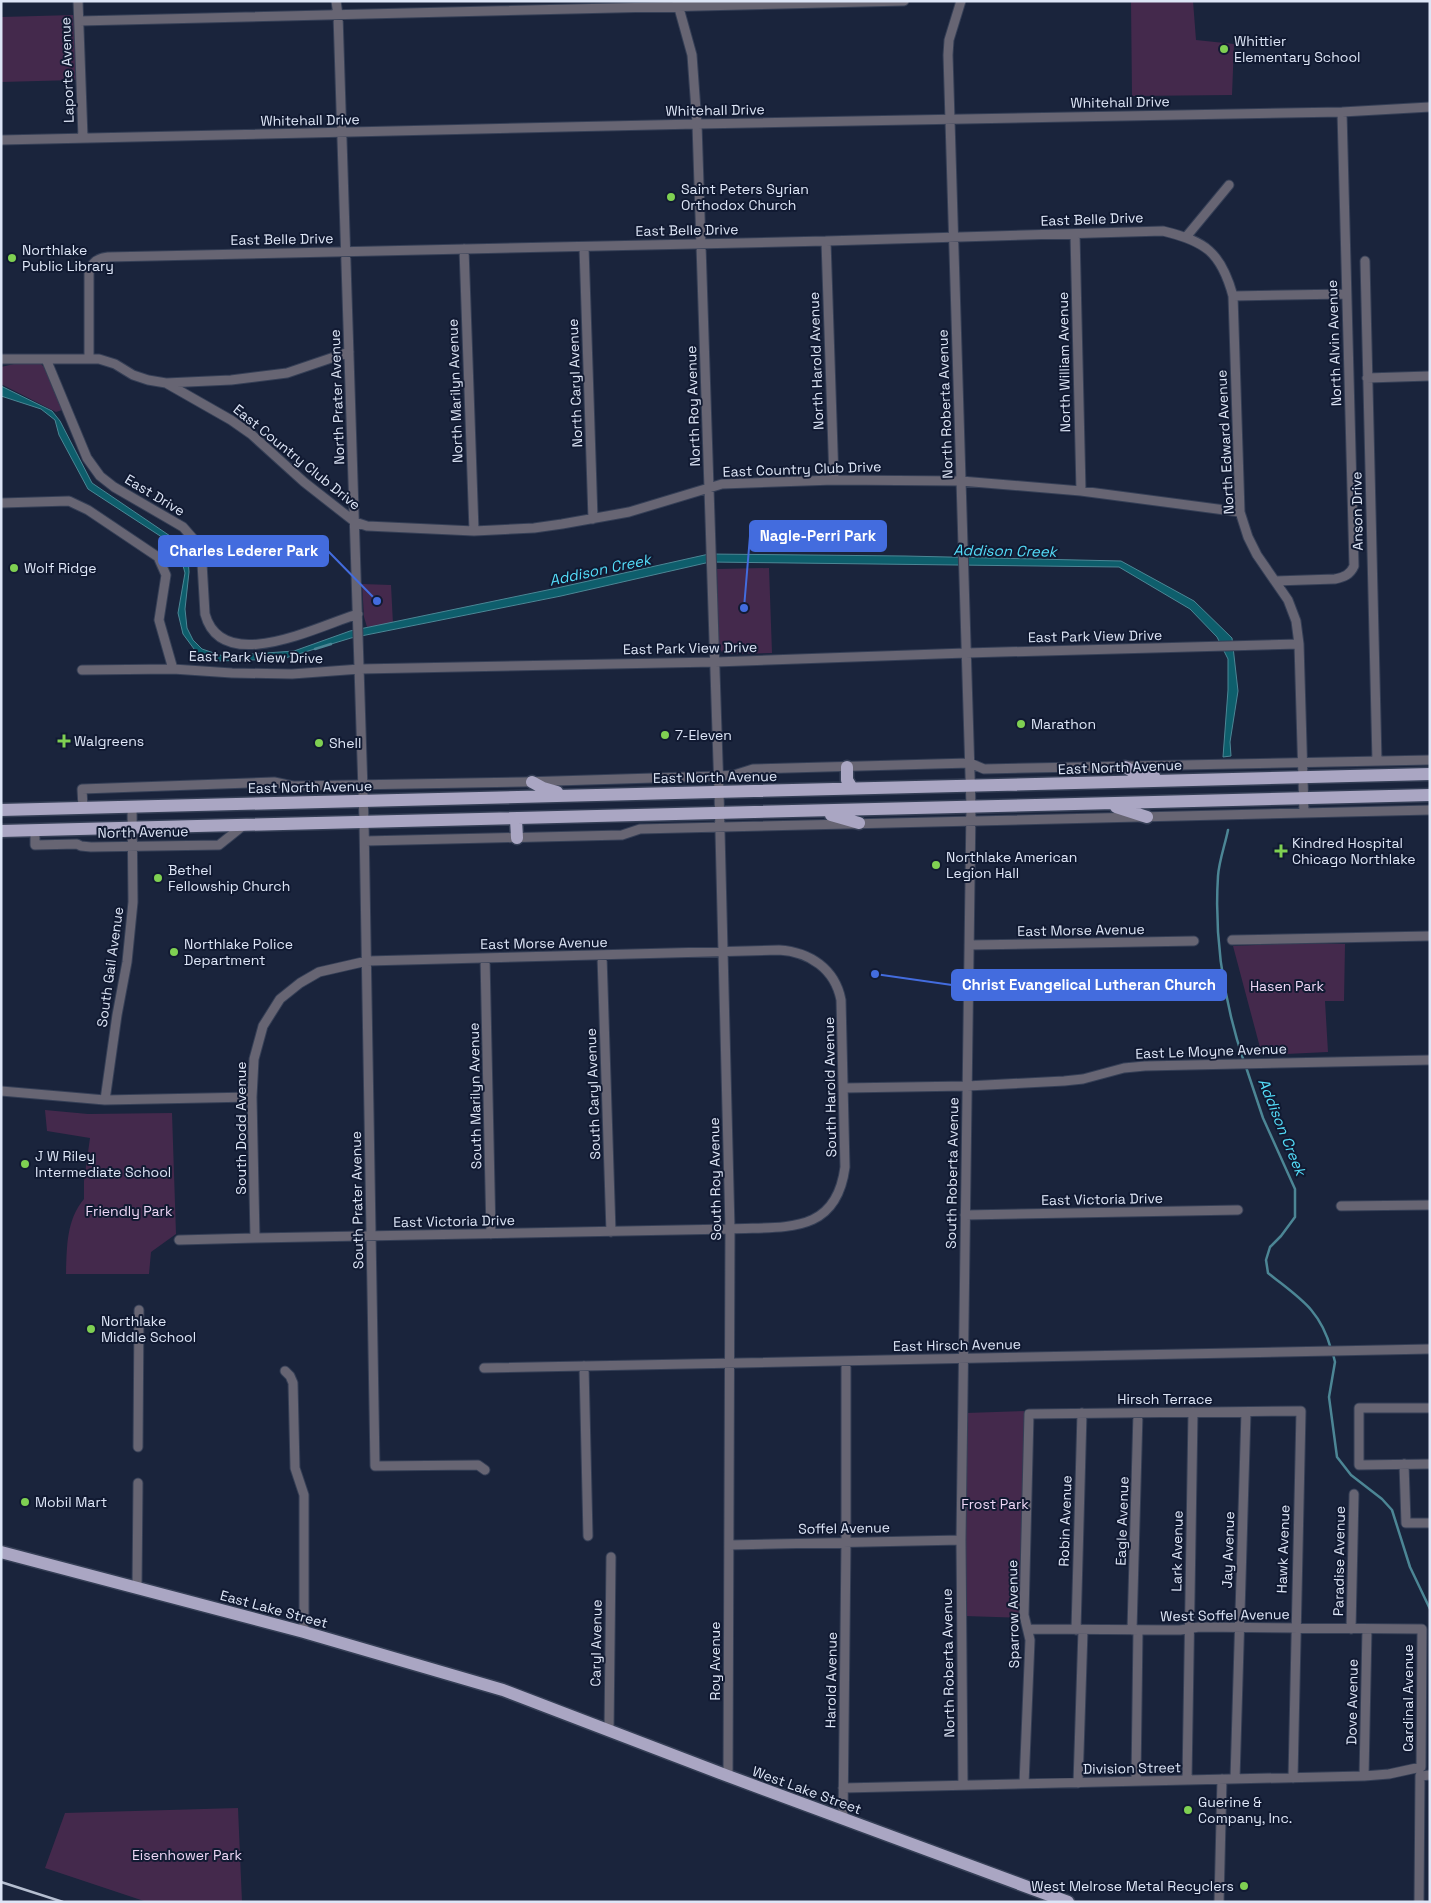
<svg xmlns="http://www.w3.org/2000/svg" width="1431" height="1903" font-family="'Space Grotesk',sans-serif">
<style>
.green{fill:#44294c}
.water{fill:#0e5e6c;stroke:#4c8695}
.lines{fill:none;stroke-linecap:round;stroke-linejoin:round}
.stream{stroke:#4c8695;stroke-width:2.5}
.minor-casing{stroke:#353f56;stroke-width:11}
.primary-casing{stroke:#353f56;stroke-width:15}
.minor{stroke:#676573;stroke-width:9}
.primary{stroke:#aaa6c3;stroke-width:12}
.rail{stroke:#b5bed0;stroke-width:2.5}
.poi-dot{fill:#7fd052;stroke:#111a32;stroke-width:2}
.labels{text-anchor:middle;stroke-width:4;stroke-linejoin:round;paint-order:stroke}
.poi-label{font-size:14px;fill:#dde5f6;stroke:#111a32;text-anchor:start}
.street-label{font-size:14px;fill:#dde5f6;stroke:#111a32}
.park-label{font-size:14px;fill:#edd6f5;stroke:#111a32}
.water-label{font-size:15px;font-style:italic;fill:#54dcf8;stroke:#111a32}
.leader{fill:none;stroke:#436cde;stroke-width:2}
.callout-dot{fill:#436cde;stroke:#111a32;stroke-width:2}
.callout{fill:#436cde;stroke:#436cde;stroke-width:2}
.callout-label{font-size:15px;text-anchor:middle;font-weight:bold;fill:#fff}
</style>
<rect width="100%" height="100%" fill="#1a243c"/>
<path class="green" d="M1193 1 1196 40 1234 44 1232 95 1132 96 1131 2Z
M74 15 76 80 1 82V17Z
M38 363 41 364 44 367 62 410 56 412 1 384V367L14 364Z
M769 568 772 653 727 654 722 652 719 648 717 569Z
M362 584 391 585 393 624 367 627 364 617Z
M1299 943 1345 944 1344 1001H1325L1328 1052 1262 1055 1233 946Z
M45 1110 88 1114 172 1113 176 1234 151 1252 149 1274H66C67 1248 66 1220 84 1199V1181L90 1138 47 1131Z
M1027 1411 1022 1618 965 1616 966 1413Z
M238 1808 242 1902H147L45 1868 65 1813Z"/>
<path class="water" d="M1 386 52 411 60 421 92 483 176 540 188 558 189 572 185 609 187 628 193 640 202 649 223 656 294 651 350 631 557 588 709 554 905 556 1121 561 1194 601 1232 638 1238 691 1230 742 1231 756 1223 757 1228 690V659L1217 637 1190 609 1119 567 710 562 561 596 351 638 282 659 218 661 197 653 183 634 178 613 185 573 181 558 171 543 88 489 59 435 55 420 41 409 1 396Z"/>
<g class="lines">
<path class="stream" d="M315 649 331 644
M1228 830C1225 845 1219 861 1218 876 1214 939 1224 1002 1244 1062
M1246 1067 1263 1118 1295 1189V1217L1281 1236 1270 1247 1266 1260 1268 1273C1299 1298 1320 1309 1331 1349
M1333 1354 1335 1362 1329 1397 1337 1457 1351 1475 1382 1499 1392 1510 1410 1567 1430 1609"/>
<g class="minor-casing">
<path id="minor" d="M78 1 83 138
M336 1 338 15 364 822 375 1466 478 1465 485 1470
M677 1 692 55 697 124 719 792 730 1229 728 1776
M961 1 949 40 948 55 971 807 961 1540 963 1785
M79 21 904 1
M1 140 697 124 1342 112 1430 107
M1075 234 1081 491
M1186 237 1229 185
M826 241 834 480
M584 247 593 519
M464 249 474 531
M1365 261 1377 761
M1233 296 1240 512 1248 537 1257 555 1288 600 1296 621 1299 644 1304 813
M89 358V273C91 263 97 258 108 257L826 241 1163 231C1205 241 1221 252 1233 296L1346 294
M1 359H99L115 364 133 375 148 380 166 383 231 420 251 434 304 482 355 522 367 526 474 531 534 528 562 524 629 512 722 484 834 480 961 481 1081 491 1240 512
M46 359 87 458 100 476 114 487 183 527 197 543 202 563 205 614C222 677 320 625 358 614
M1367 378 1430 376
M166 383 231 380 287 373 349 352
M1 503 69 501 88 510 158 557 166 575 159 620 173 669
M1275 581 1335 579C1344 577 1350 575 1354 566L1342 112
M82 670 173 669 232 673 292 674 360 669 715 662 966 653 1299 644
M83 808 82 789 274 782 293 786 523 782 719 776 734 775 753 769 970 763 984 769 1430 760
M35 830V845L77 844 81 846 91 847 219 845 244 825
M365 841 622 835 640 829 1430 810
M1232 940 1430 936
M969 945 1194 941
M602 956 611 1232
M485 958 491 1234
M844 1088 967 1086 1064 1081 1083 1079 1124 1068 1145 1066 1430 1060
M1 1091 105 1100 252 1097
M105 1100 117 1015 127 962 133 902 132 807
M1341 1206 1430 1205
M965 1215 1238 1210
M179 1240 255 1238 730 1229C784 1226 836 1236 845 1167L841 1000C835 969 810 952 779 950L367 961 319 972 300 983 280 999 263 1026 254 1059 252 1097 255 1238
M584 1366 588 1536
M484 1368 1430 1349
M285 1371 290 1376 293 1383 295 1468 304 1495V1632
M1430 1408H1359V1465L1430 1464
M138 1447 139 1310
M1404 1464 1406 1523H1430
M729 1545 961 1540
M137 1588 138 1483
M1351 1629 1354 1494
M1076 1630 1082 1413
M1132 1630 1138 1413
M609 1730 611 1557
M1364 1776 1367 1629
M1235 1779 1246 1412
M1187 1780 1193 1412
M1136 1781 1138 1630
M1078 1783 1083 1630
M1024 1784 1030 1640 1024 1615 1029 1414 1301 1411 1293 1778
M843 1788 1364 1776 1389 1774 1421 1767 1422 1629 1199 1627 1180 1630 1029 1629
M843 1819 846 1542V1361
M1219 1902 1222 1779
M1419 1902 1420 1776 1430 1775"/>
</g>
<g class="primary-casing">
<path id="primary" d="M847 767V780L852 788
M1125 767 1134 772 1154 776
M532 782 543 788 557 792
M1116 807 1147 817
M1 810 1430 774
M831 815 859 823
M516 819 517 838
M1 831 1430 795
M1 1552 304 1632 503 1690 728 1776 1068 1902"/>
</g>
<use href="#minor" class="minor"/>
<use href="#primary" class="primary"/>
<path class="rail" d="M1 1882 63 1902"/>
</g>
<g class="poi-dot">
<circle cx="1224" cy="49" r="5"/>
<circle cx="671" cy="197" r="5"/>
<circle cx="12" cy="258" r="5"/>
<circle cx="14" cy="568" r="5"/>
<circle cx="1021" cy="724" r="5"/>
<circle cx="665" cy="735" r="5"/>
<path d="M61.5 733.5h5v5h5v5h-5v5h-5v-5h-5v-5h5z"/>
<circle cx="319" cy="743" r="5"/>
<path d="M1278.5 843.5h5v5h5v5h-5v5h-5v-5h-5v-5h5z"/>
<circle cx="936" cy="865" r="5"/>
<circle cx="158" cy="878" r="5"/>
<circle cx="174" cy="952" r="5"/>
<circle cx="25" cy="1164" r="5"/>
<circle cx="91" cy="1329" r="5"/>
<circle cx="25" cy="1502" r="5"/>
<circle cx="1188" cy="1810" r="5"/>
<circle cx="1244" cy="1886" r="5"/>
</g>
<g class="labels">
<g class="poi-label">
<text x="1234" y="46">Whittier<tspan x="1234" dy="16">Elementary School</tspan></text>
<text x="681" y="194">Saint Peters Syrian<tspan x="681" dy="16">Orthodox Church</tspan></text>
<text x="22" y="255">Northlake<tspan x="22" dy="16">Public Library</tspan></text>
<text x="24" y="573">Wolf Ridge</text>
<text x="1031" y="729">Marathon</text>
<text x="675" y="740">7-Eleven</text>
<text x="74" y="746">Walgreens</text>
<text x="329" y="748">Shell</text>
<text x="1292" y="848">Kindred Hospital<tspan x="1292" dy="16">Chicago Northlake</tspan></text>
<text x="946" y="862">Northlake American<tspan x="946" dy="16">Legion Hall</tspan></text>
<text x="168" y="875">Bethel<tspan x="168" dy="16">Fellowship Church</tspan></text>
<text x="184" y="949">Northlake Police<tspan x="184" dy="16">Department</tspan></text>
<text x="35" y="1161">J W Riley<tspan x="35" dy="16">Intermediate School</tspan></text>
<text x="101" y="1326">Northlake<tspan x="101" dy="16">Middle School</tspan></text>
<text x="35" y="1507">Mobil Mart</text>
<text x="1198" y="1807">Guerine &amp;<tspan x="1198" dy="16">Company, Inc.</tspan></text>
<text x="1234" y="1891" text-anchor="end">West Melrose Metal Recyclers</text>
</g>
<g class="street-label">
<text transform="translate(67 70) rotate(-92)" y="5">Laporte Avenue</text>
<text transform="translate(1120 102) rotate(-1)" y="5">Whitehall Drive</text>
<text transform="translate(715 110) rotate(-1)" y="5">Whitehall Drive</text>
<text transform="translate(310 120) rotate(-1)" y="5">Whitehall Drive</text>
<text transform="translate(1092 219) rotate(-2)" y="5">East Belle Drive</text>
<text transform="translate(687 230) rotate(-1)" y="5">East Belle Drive</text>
<text transform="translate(282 239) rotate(-1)" y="5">East Belle Drive</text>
<text transform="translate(1334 343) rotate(-92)" y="5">North Alvin Avenue</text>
<text transform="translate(816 361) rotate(-92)" y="5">North Harold Avenue</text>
<text transform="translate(1064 362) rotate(-91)" y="5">North William Avenue</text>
<text transform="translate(575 383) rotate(-92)" y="5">North Caryl Avenue</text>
<text transform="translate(455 391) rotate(-92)" y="5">North Marilyn Avenue</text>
<text transform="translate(337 397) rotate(-92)" y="5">North Prater Avenue</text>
<text transform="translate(945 404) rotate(-92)" y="5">North Roberta Avenue</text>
<text transform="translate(693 406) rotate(-92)" y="5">North Roy Avenue</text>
<text transform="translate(1225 442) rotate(-93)" y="5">North Edward Avenue</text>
<text transform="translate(297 457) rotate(39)" y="5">East Country Club Drive</text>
<text transform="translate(802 469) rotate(-2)" y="5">East Country Club Drive</text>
<text transform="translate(155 495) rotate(31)" y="5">East Drive</text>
<text transform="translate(1357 511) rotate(-91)" y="5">Anson Drive</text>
<text transform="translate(1095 636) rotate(-1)" y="5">East Park View Drive</text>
<text transform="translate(690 648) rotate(-1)" y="5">East Park View Drive</text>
<text transform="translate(256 657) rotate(1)" y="5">East Park View Drive</text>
<text transform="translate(1120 767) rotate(-2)" y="5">East North Avenue</text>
<text transform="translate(715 777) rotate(-1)" y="5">East North Avenue</text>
<text transform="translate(310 787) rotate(-1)" y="5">East North Avenue</text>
<text transform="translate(143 832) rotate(-1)" y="5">North Avenue</text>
<text transform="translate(1081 930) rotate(-1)" y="5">East Morse Avenue</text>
<text transform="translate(544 943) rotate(-1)" y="5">East Morse Avenue</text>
<text transform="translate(110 967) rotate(-82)" y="5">South Gail Avenue</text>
<text transform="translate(1211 1051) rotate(-2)" y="5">East Le Moyne Avenue</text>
<text transform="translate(830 1087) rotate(-91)" y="5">South Harold Avenue</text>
<text transform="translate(593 1094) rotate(-92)" y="5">South Caryl Avenue</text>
<text transform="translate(475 1096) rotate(-91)" y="5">South Marilyn Avenue</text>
<text transform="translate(241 1128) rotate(-90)" y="5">South Dodd Avenue</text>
<text transform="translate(952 1173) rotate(-89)" y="5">South Roberta Avenue</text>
<text transform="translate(715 1179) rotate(-91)" y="5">South Roy Avenue</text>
<text transform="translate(1102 1199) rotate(-1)" y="5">East Victoria Drive</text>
<text transform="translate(357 1200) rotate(-91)" y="5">South Prater Avenue</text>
<text transform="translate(454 1221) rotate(-1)" y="5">East Victoria Drive</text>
<text transform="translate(957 1345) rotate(-1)" y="5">East Hirsch Avenue</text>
<text x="1165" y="1404">Hirsch Terrace</text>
<text transform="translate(1065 1521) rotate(-88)" y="5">Robin Avenue</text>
<text transform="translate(1122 1521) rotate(-88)" y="5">Eagle Avenue</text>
<text transform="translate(844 1528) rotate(-1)" y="5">Soffel Avenue</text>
<text transform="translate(1283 1549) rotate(-88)" y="5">Hawk Avenue</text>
<text transform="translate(1228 1550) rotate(-88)" y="5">Jay Avenue</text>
<text transform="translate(1177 1551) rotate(-89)" y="5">Lark Avenue</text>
<text transform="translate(1339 1561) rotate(-89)" y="5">Paradise Avenue</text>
<text transform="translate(274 1609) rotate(15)" y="5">East Lake Street</text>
<text transform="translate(1013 1614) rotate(-91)" y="5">Sparrow Avenue</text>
<text transform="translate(1225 1615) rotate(-1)" y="5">West Soffel Avenue</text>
<text transform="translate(596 1643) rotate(-89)" y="5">Caryl Avenue</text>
<text transform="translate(715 1661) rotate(-90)" y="5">Roy Avenue</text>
<text transform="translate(948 1663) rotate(-91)" y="5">North Roberta Avenue</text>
<text transform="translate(831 1680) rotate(-89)" y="5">Harold Avenue</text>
<text transform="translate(1408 1698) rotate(-90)" y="5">Cardinal Avenue</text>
<text transform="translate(1352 1702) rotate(-89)" y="5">Dove Avenue</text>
<text transform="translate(1132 1768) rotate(-1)" y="5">Division Street</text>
<text transform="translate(807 1790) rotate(20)" y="5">West Lake Street</text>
</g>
<g class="park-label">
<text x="1287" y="991">Hasen Park</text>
<text x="129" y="1216">Friendly Park</text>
<text x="995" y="1509">Frost Park</text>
<text x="187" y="1860">Eisenhower Park</text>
</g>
<g class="water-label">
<text transform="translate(1005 551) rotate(1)" y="5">Addison Creek</text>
<text transform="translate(600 570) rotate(-12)" y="5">Addison Creek</text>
<text transform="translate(1282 1127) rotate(68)" y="5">Addison Creek</text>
</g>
</g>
<path class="leader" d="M744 608L750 536M377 601L328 551M875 974L952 985"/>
<g class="callout-dot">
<circle cx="744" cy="608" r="5"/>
<circle cx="377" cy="601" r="5"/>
<circle cx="875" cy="974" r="5"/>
</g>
<g class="callout">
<rect x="750" y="521" width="136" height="30" rx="5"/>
<rect x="159" y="536" width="169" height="30" rx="5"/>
<rect x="952" y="970" width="274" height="30" rx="5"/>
</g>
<g class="callout-label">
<text x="818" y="541">Nagle-Perri Park</text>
<text x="244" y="556">Charles Lederer Park</text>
<text x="1089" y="990">Christ Evangelical Lutheran Church</text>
</g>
<rect width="1431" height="1903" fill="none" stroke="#dde5f6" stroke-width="5"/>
</svg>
